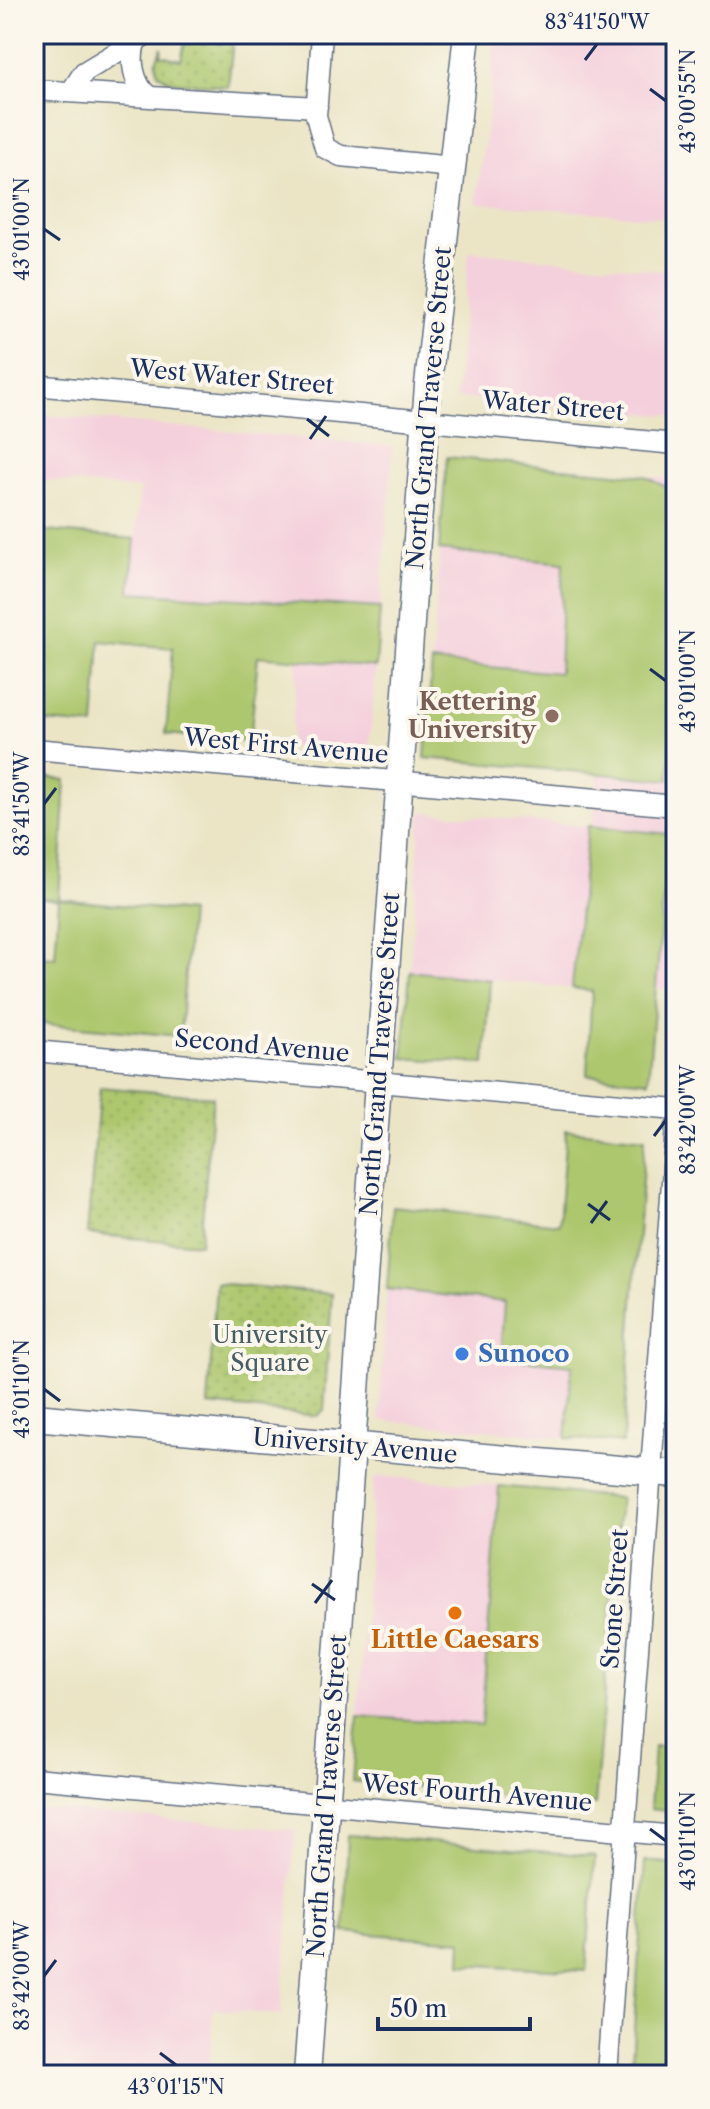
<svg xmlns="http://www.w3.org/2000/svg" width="710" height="2109" font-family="'Libre Caslon Text',serif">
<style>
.built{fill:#f4cfdc}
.green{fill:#adc76e;stroke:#647b66;stroke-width:2}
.park{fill:url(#park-dots);stroke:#647b66;stroke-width:2}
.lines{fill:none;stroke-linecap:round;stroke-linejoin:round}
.minor-casing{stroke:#646f82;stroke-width:23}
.tertiary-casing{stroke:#646f82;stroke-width:29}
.minor{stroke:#fff;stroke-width:20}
.tertiary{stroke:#fff;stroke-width:26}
.ticks{fill:none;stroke:#1b2f5e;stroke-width:3}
.education-dot{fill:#8d6e63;stroke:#fbf7ec;stroke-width:3}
.shop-dot{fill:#3f7fe0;stroke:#fbf7ec;stroke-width:3}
.food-dot{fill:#e8710a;stroke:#fbf7ec;stroke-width:3}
.labels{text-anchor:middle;stroke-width:8;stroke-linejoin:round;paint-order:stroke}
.street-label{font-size:24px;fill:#1b2f5e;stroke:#fbf7ec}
.education-label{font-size:24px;font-weight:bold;fill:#785e54;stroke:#fbf7ec;text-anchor:end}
.park-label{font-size:24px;fill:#475d63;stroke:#fbf7ec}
.shop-label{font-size:24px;font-weight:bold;fill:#366cbe;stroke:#fbf7ec;text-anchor:start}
.food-label{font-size:24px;font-weight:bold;fill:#c56008;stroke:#fbf7ec}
.neatline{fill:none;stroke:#1b2f5e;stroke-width:3}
.ticks-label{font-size:20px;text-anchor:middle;fill:#1b2f5e}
</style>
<defs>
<pattern id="park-dots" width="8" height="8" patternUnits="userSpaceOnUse" patternTransform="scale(2)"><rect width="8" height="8" fill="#adc76e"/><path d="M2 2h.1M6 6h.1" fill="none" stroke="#94ab62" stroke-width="1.8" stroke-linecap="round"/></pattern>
</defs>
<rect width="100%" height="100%" fill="#fbf7ec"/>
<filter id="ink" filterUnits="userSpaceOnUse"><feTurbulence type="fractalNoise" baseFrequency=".0125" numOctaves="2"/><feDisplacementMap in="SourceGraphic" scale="16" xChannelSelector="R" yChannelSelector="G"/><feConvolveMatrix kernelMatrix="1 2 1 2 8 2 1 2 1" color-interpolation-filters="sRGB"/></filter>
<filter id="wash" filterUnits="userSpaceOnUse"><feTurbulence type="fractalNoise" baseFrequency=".006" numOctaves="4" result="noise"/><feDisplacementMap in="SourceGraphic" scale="32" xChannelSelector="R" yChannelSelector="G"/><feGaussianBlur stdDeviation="1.8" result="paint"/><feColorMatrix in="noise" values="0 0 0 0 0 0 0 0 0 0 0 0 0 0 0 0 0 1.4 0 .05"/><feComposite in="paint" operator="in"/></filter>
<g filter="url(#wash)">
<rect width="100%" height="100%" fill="#ebe5c6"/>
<path class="built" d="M494 34H664L676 45V219L476 203 491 95Z
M469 251 676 272V416L456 398Z
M34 414 393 446 380 608 130 592 140 489 34 479Z
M447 457 676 479V990L578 982 598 774 425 758Z
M298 660 376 667 369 753 290 746Z
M421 812 588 826 572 988 410 971Z
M387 1289 506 1302 572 1365 566 1438 379 1420Z
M378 1476 499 1486 481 1726 358 1716 374 1480Z
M34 1808 295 1830 281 2015 213 2009 209 2075H34Z"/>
<path class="green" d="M447 457 645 476 676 492V653L669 780 425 758 432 662 559 673 563 563 439 550Z
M34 530 135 539 130 592 380 608 376 667 258 656 250 742 166 734 173 648 100 641 94 726 34 721Z
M34 776 66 780 59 899 190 912 180 1036 34 1023V956L55 957 59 900 34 897Z
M588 826 669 834 648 1081 587 1075 592 991 572 988Z
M410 971 490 980 485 1064 403 1058Z
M566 1130 645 1138 623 1443 566 1438 572 1365 501 1358 505 1302 387 1289 393 1206 559 1224Z
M499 1486 620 1498 595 1805 353 1781 358 1716 481 1725Z
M654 1746 676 1748V1812L650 1809Z
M348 1835 595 1856 586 1971 461 1964 462 1941 344 1932Z
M645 1861 676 1864V2075H631Z"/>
<path class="park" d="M192 34H214L218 44 233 41 228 87 169 81 158 73 156 61 162 47 161 55 181 60 186 37Z
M100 1087 213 1097 200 1244 87 1234Z
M216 1283 332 1294 324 1410 317 1416 208 1405Z"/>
</g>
<g filter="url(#ink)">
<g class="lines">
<g class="minor-casing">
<path id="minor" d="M322 34 316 116 325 148 341 156 453 167
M136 40C129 58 133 86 150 97
M34 90 317 107
M71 92 84 72 147 34
M34 385 676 444
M34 749 676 806
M34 1051 676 1109
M34 1778 676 1836
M607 2075 676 1127"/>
</g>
<g class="tertiary-casing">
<path id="tertiary" d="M34 1417 676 1474
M307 2075 428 385 467 34"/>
</g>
<use href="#minor" class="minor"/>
<use href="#tertiary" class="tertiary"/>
</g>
</g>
<path class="ticks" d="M585 60 597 44M650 89 666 101M44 229 60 240M307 419 329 436M310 439 326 416M650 669 666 681M44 804 56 788M654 1136 666 1120M588 1204 610 1220M591 1223 607 1201M44 1389 60 1401M312 1584 335 1600M315 1603 332 1580M650 1829 666 1841M44 1976 56 1960M160 2053 176 2065"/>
<circle class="education-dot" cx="552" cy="716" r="8"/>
<circle class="shop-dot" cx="462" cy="1354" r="8"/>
<circle class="food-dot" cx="455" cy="1613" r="8"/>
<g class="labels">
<g class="street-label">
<text transform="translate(232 377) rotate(5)" y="8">West Water Street</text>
<text transform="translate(553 406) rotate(5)" y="8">Water Street</text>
<text transform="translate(429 408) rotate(-85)" y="8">North Grand Traverse Street</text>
<text transform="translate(286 746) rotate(5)" y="8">West First Avenue</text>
<text transform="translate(262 1046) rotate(5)" y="8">Second Avenue</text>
<text transform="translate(380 1054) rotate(-86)" y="8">North Grand Traverse Street</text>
<text transform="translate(355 1446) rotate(5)" y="8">University Avenue</text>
<text transform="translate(615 1599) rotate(-86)" y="8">Stone Street</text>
<text transform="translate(477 1793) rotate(5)" y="8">West Fourth Avenue</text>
<text transform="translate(327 1796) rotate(-86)" y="8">North Grand Traverse Street</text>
</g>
<g class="education-label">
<text x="536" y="710">Kettering<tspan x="536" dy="28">University</tspan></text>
</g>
<g class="park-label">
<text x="270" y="1343">University<tspan x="270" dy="28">Square</tspan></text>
</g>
<g class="shop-label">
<text x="478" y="1362">Sunoco</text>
</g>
<g class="food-label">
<text x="455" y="1648">Little Caesars</text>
</g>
</g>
<rect width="710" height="2109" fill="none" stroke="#fbf7ec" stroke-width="88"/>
<path d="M378 2017v12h152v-12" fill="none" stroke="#1b2f5e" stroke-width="4"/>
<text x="390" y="2017" font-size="24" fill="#1b2f5e" stroke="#fbf7ec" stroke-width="6" paint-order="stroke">50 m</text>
<rect x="44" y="44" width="622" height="2021" class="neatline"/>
<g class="ticks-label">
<text x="597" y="29">83°41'50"W</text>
<text transform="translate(688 101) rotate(-90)" y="7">43°00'55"N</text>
<text transform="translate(22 229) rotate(-90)" y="7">43°01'00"N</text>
<text transform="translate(688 681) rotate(-90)" y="7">43°01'00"N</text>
<text transform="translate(22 804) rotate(-90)" y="7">83°41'50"W</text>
<text transform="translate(688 1120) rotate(-90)" y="7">83°42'00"W</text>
<text transform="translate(22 1389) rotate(-90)" y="7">43°01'10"N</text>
<text transform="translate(688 1841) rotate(-90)" y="7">43°01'10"N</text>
<text transform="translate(22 1976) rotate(-90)" y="7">83°42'00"W</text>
<text x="176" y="2094">43°01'15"N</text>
</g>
</svg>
